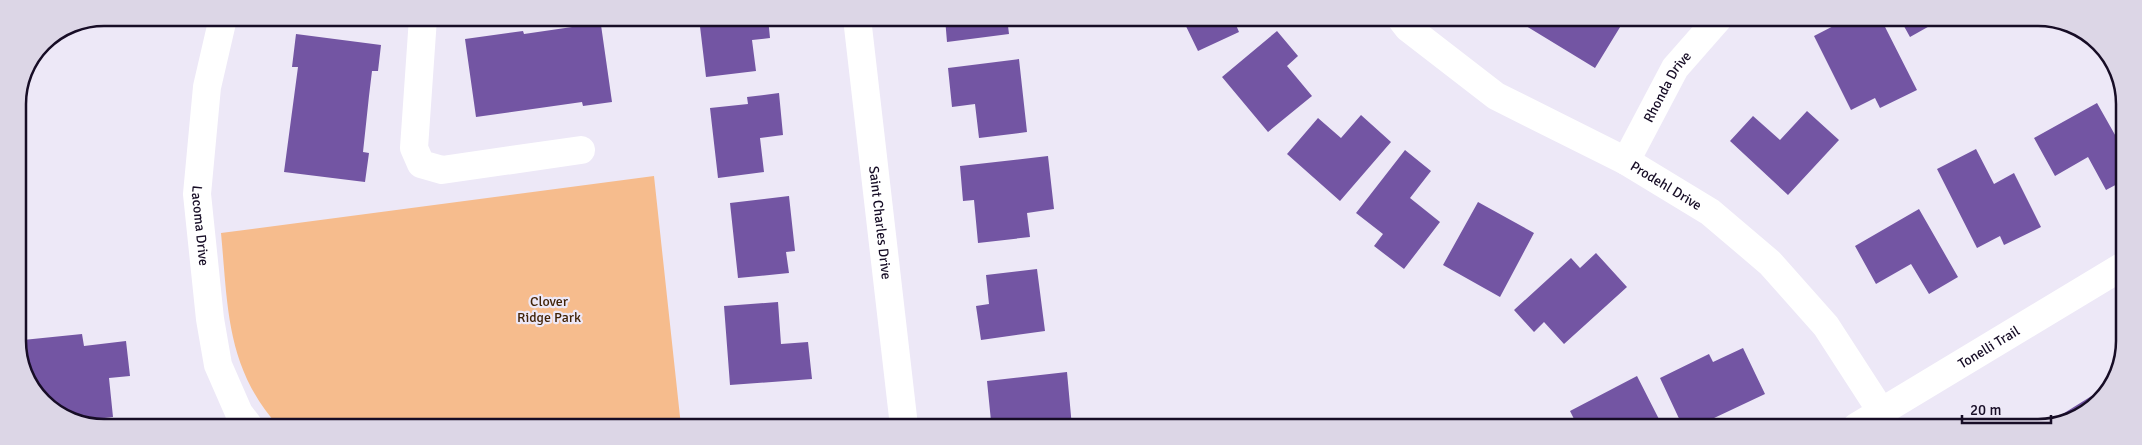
<svg xmlns="http://www.w3.org/2000/svg" width="2142" height="445" font-family="Signika,sans-serif">
<style>
.green{fill:#f6bc8d}
.building{fill:#7355a3}
.lines{fill:none;stroke-linecap:round;stroke-linejoin:round}
.minor{stroke:#fff;stroke-width:28}
.labels{text-anchor:middle;stroke-width:4.5;stroke-linejoin:round;paint-order:stroke}
.street-label{font-size:14px;fill:#170d26;stroke:#ede8f7}
.park-label{font-size:14px;fill:#412307;stroke:#ede8f7}
.rim{fill:none;stroke:#170d26;stroke-width:2.5}
</style>
<rect width="100%" height="100%" fill="#ede8f7"/>
<path class="green" d="M654 176 681 426H278C226 367 228 307 221 233Z"/>
<path class="building" d="M600 18 612 102 583 106 582 102 476 117 465 39 523 31 524 34 572 27 571 22Z
M699 18H768L770 38 752 40 756 71 706 77Z
M945 18H1007L1009 34 947 42Z
M1182 18H1233L1239 32 1198 51Z
M1519 19H1625L1595 68 1518 21Z
M1847 19 1851 26 1865 19H1881L1917 90 1880 108 1875 98 1851 110 1814 36Z
M1900 19H1942L1910 37Z
M2019 19H2036L2022 26Z
M1277 31 1298 56 1287 66 1312 96 1268 132 1222 77Z
M296 34 381 45 378 71H372L369 96 363 152 369 153 365 182 284 172 298 67H292Z
M1019 59 1027 132 979 138 975 104 952 107 948 68Z
M779 93 783 135 760 138 764 172 718 178 710 108 748 104 747 97Z
M2097 103 2123 149V181L2106 190 2088 157 2055 176 2034 138Z
M1807 111 1839 140 1788 195 1730 141 1753 116 1780 140Z
M1361 115 1391 142 1340 201 1287 154 1318 118 1341 138Z
M1976 149 1994 184 2014 173 2041 227 2004 245 2000 236 1977 248 1937 169Z
M1405 150 1431 171 1410 198 1440 222 1404 269 1374 246 1383 234 1356 213Z
M1048 156 1054 209 1027 213 1030 237 978 243 974 200 963 201 960 166Z
M789 196 795 251 786 252 789 273 738 278 730 203Z
M1478 202 1534 233 1500 297 1443 265Z
M1919 209 1958 277 1929 294 1911 264 1876 284 1855 246Z
M1596 253 1627 287 1564 344 1544 322 1534 332 1514 310 1571 258 1580 268Z
M1037 269 1045 331 981 340 976 306 989 304 986 275Z
M778 302 781 344 808 342 812 379 730 385 724 306Z
M82 334 84 346 126 341 130 376 109 378 113 417 78 421 43 402 27 371 23 340Z
M1743 348 1765 394 1695 427H1683L1660 378 1709 354 1713 362Z
M1067 372 1072 427H1000V420L991 421 987 381Z
M1637 376 1663 427H1578L1570 411Z
M2098 392 2100 396 2095 406 2063 419 2061 415Z"/>
<g class="lines">
<g class="minor">
<path id="s1" d="M223 18 207 87 197 194 210 319 218 365 239 413 249 426"/>
<path d="M423 18 414 148 421 164 442 170 581 150"/>
<path id="s2" d="M857 18 904 426"/>
<path id="s3" d="M1401 19 1408 28 1496 96 1626 161 1710 212 1770 263 1826 326 1881 411"/>
<path id="s4" d="M1626 161 1675 68 1718 19"/>
<path id="s5" d="M1856 427 2123 266"/>
</g>
</g>
<g class="labels">
<g class="street-label">
<text dy="5" stroke="none"><textPath href="#s4" startOffset="85">Rhonda Drive</textPath></text>
<text dy="5" stroke="none"><textPath href="#s3" startOffset="315">Prodehl Drive</textPath></text>
<text dy="5" stroke="none"><textPath href="#s2" startOffset="206">Saint Charles Drive</textPath></text>
<text dy="5" stroke="none"><textPath href="#s1" startOffset="210">Lacoma Drive</textPath></text>
<text dy="5" stroke="none"><textPath href="#s5" startOffset="155">Tonelli Trail</textPath></text>
</g>
<g class="park-label">
<text x="549" y="306">Clover<tspan x="549" dy="16">Ridge Park</tspan></text>
</g>
</g>
<path d="M0 0H2142V445H0ZM104 26H2038A78 78 0 0 1 2116 104V341A78 78 0 0 1 2038 419H104A78 78 0 0 1 26 341V104A78 78 0 0 1 104 26Z" fill="#dcd6e6" fill-rule="evenodd"/>
<path class="rim" d="M104 26H2038A78 78 0 0 1 2116 104V341A78 78 0 0 1 2038 419H104A78 78 0 0 1 26 341V104A78 78 0 0 1 104 26Z"/>
<path d="M1962 415v8h89v-8" fill="none" stroke="#170d26" stroke-width="2.5"/>
<text x="1970" y="415" font-size="15" fill="#170d26" stroke="#ede8f7" stroke-width="4" paint-order="stroke">20 m</text>
</svg>
